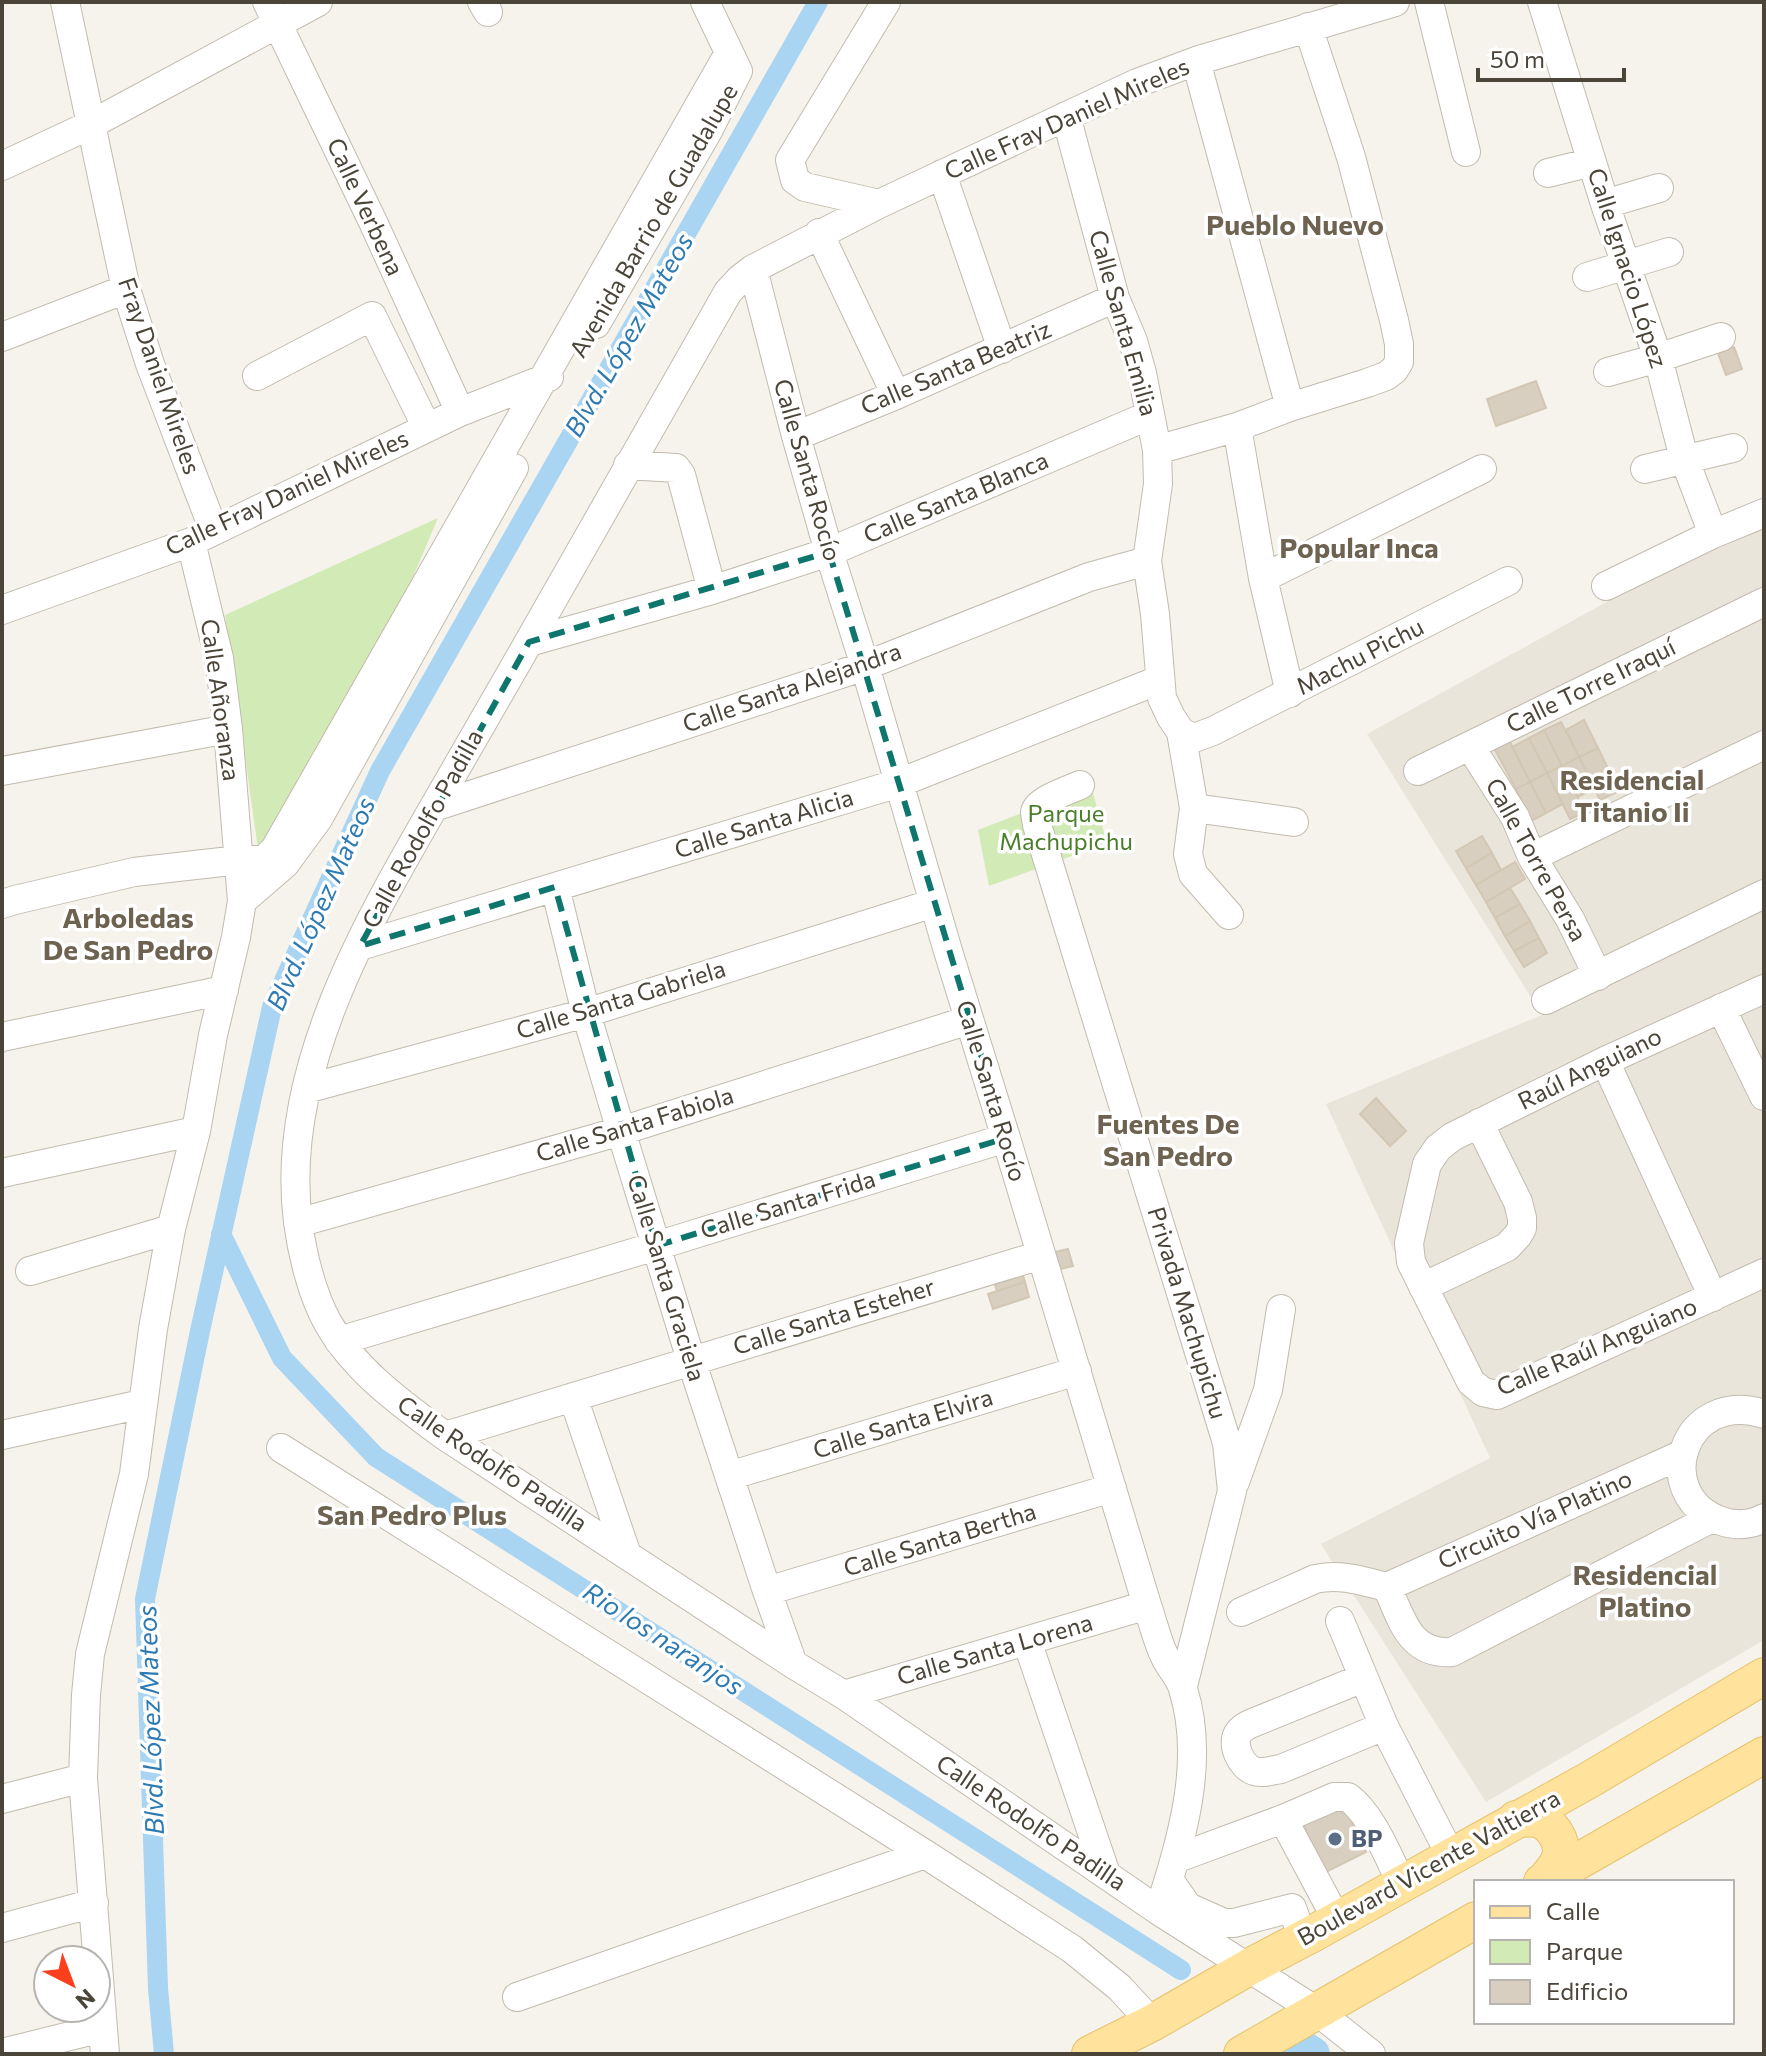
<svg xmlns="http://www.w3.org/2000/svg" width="1766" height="2056" font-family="Commissioner,sans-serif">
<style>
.residential{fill:#eae5da}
.green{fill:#d2eab5}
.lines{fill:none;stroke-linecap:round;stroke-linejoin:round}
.canal{stroke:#a9d4f2;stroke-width:20}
.river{stroke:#a9d4f2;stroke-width:34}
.building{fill:#d8cfc1;stroke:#d3c7b4;stroke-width:2}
.minor-casing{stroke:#c2bbae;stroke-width:30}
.major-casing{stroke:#e6c16a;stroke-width:38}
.minor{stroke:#fff;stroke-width:28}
.major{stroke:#ffe39c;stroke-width:36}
.marked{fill:none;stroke:#0f766e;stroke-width:6;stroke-dasharray:16 10;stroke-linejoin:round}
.service-dot{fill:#5c6f8a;stroke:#fff;stroke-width:3}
.labels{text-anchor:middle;stroke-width:7;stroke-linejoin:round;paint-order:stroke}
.street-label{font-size:24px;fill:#4b4439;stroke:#fff}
.park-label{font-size:24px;fill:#4a7f2a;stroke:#fff}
.service-label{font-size:24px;font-weight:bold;fill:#4e5e75;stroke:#fff;text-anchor:start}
.water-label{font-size:26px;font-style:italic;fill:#2e7ab2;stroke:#fff}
.quarter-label{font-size:28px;font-weight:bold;fill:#6e6250;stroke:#fff}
</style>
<rect width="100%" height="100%" fill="#f6f3ec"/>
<path class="residential" d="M1764 515V1640L1486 1802 1321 1544 1490 1458 1326 1104 1542 1015 1367 734Z"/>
<path class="green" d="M438 518 367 685 259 856 225 615Z
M1091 786 1107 843 989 886 978 830Z"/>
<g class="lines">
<path class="canal" d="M221 1234 282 1358 376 1457 1181 1970
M164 2054 158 1988 145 1599 200 1331 272 1007 380 771 818 2"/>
<path class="river" d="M1295 2042 1313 2054"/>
</g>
<path class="building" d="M1734 347 1742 369 1726 375 1718 353Z
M1536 381 1546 408 1496 426 1487 399Z
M1584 720 1598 748 1579 757 1566 730Z
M1561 722 1579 757 1562 766 1544 730Z
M1544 730 1562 766 1547 773 1529 738Z
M1508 738 1530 782 1516 789 1493 746Z
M1529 738 1547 773 1530 782 1512 747Z
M1598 748 1619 791 1600 800 1579 757Z
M1579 757 1595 788 1578 797 1562 766Z
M1562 766 1585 812 1570 819 1547 773Z
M1547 773 1563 804 1546 813 1530 782Z
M1530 782 1546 813 1531 821 1516 789Z
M1482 836 1492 853 1466 868 1456 851Z
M1492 853 1501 870 1476 885 1466 868Z
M1515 862 1525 879 1486 902 1476 885Z
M1510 888 1520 904 1495 918 1486 902Z
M1520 904 1530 921 1505 936 1495 918Z
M1530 921 1539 938 1514 951 1505 936Z
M1539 938 1547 953 1524 967 1514 951Z
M1376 1098 1406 1131 1390 1146 1360 1114Z
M1068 1249 1073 1266 1056 1270 1051 1253Z
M1021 1269 1025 1282 997 1291 993 1278Z
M1025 1282 1029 1297 993 1309 988 1294Z
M1343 1805 1366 1852 1326 1872 1303 1825Z"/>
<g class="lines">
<g class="minor-casing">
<path id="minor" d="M65 2 126 289 150 364 214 531
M267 2 373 222 460 412
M482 2 488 12
M1429 2 1466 152
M1542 2 1605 204 1658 358 1684 458 1713 534
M1196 61 1290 407
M1066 116 1115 298 1133 341 1142 373 1157 450 1158 484 1147 561 1155 614 1162 698 1171 717 1181 732 1194 738 1213 731 1508 581
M2 166 90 125 318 2
M1548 173 1592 162
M942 174 1002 349
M879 204 805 187 795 180 790 160 886 2
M1605 204 1659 188
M819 233 896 395
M753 269 796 436 829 552 865 666 948 951 1006 1138 1147 1605C1153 1622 1157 1641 1165 1657 1170 1668 1180 1677 1183 1689 1206 1762 1181 1841 1159 1911
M1587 277 1669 252
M596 324 708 131 738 71 705 2
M2 337 126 289
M1608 372 1658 358 1721 337
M257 376 372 316 427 428
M1237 427 1263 578 1290 693
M796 436 896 395 1115 298
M1157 450 1237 427 1290 407 1367 383 1386 376 1394 370 1399 362V344L1394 320 1351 157 1308 27
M628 465 676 468 681 475 712 590
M1645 469 1733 448
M1263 578 1482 469
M1606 586 1713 534 1764 513
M2 610 191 542 460 412 549 377
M529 642 712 590 829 552 1150 415
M1181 732 1194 808 1294 822
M1470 746 1515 817 1532 857 1570 919 1598 976
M2 771 228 729
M1418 771 1764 602
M1080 785C1069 790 1037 800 1035 812 1035 814 1037 823 1037 825L1227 1443 1232 1491 1183 1686
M434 807 865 666 1089 577 1147 561
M1194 808 1188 854 1193 874 1229 915
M1532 857 1764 745
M555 887 586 1013 621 1131 691 1360 767 1591 793 1664
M242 901 285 864 318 819 514 468
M2 904 15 900 134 872 239 860H259L267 857 275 849 729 53
M360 946 899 783 1159 680
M1764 989 1605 1061 1452 1137 1438 1148 1427 1164 1409 1243 1411 1262 1471 1382 1483 1392 1497 1395 1764 1273
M1546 1000 1764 894
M1721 1008 1764 1096
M2 1037 224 990
M1605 1061 1713 1297
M306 1089 586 1013 934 903
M2 1173 196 1131
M298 1223 621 1131 969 1020
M30 1271 171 1229
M1423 1287 1507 1247 1518 1235 1522 1228V1218L1518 1202 1479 1123
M339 1341 656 1246 1006 1138
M573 1397 627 1555
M1764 1414C1683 1388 1649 1495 1721 1521 1735 1526 1751 1525 1764 1518
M2 1435 142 1404
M445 1436 1041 1255
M281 1448 925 1854 1072 1949 1120 1988 1152 2023
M729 1476 1077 1371
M1235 1482 1268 1390 1281 1309
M1387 1587C1402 1619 1409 1655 1452 1652L1712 1518
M767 1591 1112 1488
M1241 1612 1315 1579C1339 1573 1363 1581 1387 1587L1683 1454
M1340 1621 1384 1726 1451 1856
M1027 1641 1106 1874
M1363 1678 1250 1724C1246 1726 1242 1728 1239 1732 1230 1743 1241 1767 1254 1771 1262 1774 1273 1770 1281 1769L1384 1726
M844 1695 1147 1605
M2 1799 83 1778
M1175 1859 1283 1819
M1172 1884 1188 1907 1224 1923H1234L1292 1908 1303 1939
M1337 1920 1283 1819 1334 1797H1348C1373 1816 1388 1857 1402 1884
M2 1928 94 1903
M517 1997 925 1854
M2 2053 102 2028
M105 2054 83 1778 86 1695 90 1654 134 1474 153 1329 171 1229 196 1131 213 1035 236 937 242 901 228 729 219 658 191 542
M1371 2054 1318 2012 1159 1911 844 1695 793 1664 445 1436C402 1404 354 1370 328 1323 312 1295 302 1253 298 1222 279 1075 364 928 435 805 464 754 494 703 523 652 592 532 659 411 728 292L740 279 753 269 879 204 1137 83 1196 61 1395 2"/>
</g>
<g class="major-casing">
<path id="major" d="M1516 1819C1523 1819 1530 1818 1536 1819 1552 1822 1566 1844 1559 1860 1556 1868 1549 1875 1544 1881
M1542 1882 1764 1755
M1090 2054 1152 2023 1249 1967 1314 1933 1589 1780 1764 1676
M1242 2054 1476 1920"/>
</g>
<use href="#minor" class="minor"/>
<use href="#major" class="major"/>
</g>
<path class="marked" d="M829 552 1006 1138 656 1246 555 887 360 946 529 642Z"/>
<circle class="service-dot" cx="1335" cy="1839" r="8"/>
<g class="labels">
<g class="street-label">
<text transform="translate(1067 119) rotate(-24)" y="8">Calle Fray Daniel Mireles</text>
<text transform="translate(365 207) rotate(65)" y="8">Calle Verbena</text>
<text transform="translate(654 221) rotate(-60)" y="8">Avenida Barrio de Guadalupe</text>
<text transform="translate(1627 268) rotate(72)" y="8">Calle Ignacio López</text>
<text transform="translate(1123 323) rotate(74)" y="8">Calle Santa Emilia</text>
<text transform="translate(956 368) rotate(-23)" y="8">Calle Santa Beatriz</text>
<text transform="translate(159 376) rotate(71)" y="8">Fray Daniel Mireles</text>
<text transform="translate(807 470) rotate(74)" y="8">Calle Santa Rocío</text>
<text transform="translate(287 493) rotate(-25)" y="8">Calle Fray Daniel Mireles</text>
<text transform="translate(956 498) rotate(-23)" y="8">Calle Santa Blanca</text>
<text transform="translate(1360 657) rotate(-27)" y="8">Machu Pichu</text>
<text transform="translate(1591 686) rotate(-26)" y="8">Calle Torre Iraquí</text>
<text transform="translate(792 688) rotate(-19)" y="8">Calle Santa Alejandra</text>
<text transform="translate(220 700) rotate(82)" y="8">Calle Añoranza</text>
<text transform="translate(764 824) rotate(-17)" y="8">Calle Santa Alicia</text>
<text transform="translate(423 829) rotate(-61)" y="8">Calle Rodolfo Padilla</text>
<text transform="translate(1536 860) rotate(61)" y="8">Calle Torre Persa</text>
<text transform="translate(621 1000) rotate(-17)" y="8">Calle Santa Gabriela</text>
<text transform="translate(1590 1069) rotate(-26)" y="8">Raúl Anguiano</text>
<text transform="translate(991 1091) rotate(73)" y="8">Calle Santa Rocío</text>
<text transform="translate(635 1125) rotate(-17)" y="8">Calle Santa Fabiola</text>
<text transform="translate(788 1205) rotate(-17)" y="8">Calle Santa Frida</text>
<text transform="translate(666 1278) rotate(73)" y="8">Calle Santa Graciela</text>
<text transform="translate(1187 1313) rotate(73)" y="8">Privada Machupichu</text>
<text transform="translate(834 1317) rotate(-17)" y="8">Calle Santa Esteher</text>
<text transform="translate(1597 1347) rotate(-23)" y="8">Calle Raúl Anguiano</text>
<text transform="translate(903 1424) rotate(-17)" y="8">Calle Santa Elvira</text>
<text transform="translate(492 1464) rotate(34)" y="8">Calle Rodolfo Padilla</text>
<text transform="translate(1535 1520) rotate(-24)" y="8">Circuito Vía Platino</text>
<text transform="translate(940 1540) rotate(-17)" y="8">Calle Santa Bertha</text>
<text transform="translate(995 1650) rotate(-16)" y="8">Calle Santa Lorena</text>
<text transform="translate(1031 1823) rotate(34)" y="8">Calle Rodolfo Padilla</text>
<text transform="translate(1429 1868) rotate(-29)" y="8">Boulevard Vicente Valtierra</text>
</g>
<g class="park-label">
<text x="1066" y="822">Parque<tspan x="1066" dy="28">Machupichu</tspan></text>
</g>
<g class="service-label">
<text x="1351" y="1847">BP</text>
</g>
<g class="water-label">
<text transform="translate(629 335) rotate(-60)" y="9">Blvd. López Mateos</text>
<text transform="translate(321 904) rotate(-66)" y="9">Blvd. López Mateos</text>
<text transform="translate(663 1639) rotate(33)" y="9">Rio los naranjos</text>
<text transform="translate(151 1720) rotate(-92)" y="9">Blvd. López Mateos</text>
</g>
<g class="quarter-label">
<text x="1295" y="235">Pueblo Nuevo</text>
<text x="1359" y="558">Popular Inca</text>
<text x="1632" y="790">Residencial<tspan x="1632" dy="32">Titanio Ii</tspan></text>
<text x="128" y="928">Arboledas<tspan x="128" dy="32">De San Pedro</tspan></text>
<text x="1168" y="1134">Fuentes De<tspan x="1168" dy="32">San Pedro</tspan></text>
<text x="412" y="1525">San Pedro Plus</text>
<text x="1645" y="1585">Residencial<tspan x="1645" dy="32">Platino</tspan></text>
</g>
</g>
<rect width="1766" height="2056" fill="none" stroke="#4b4439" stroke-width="8"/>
<rect x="1474" y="1880" width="260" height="144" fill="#ffffff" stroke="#b7b4b0" stroke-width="2"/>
<rect x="1490" y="1906" width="40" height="12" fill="#ffe39c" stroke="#b7b4b0" stroke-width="2"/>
<text x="1546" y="1920" font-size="24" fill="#4b4439">Calle</text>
<rect x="1490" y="1940" width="40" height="24" fill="#d2eab5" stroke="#b7b4b0" stroke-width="2"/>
<text x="1546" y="1960" font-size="24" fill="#4b4439">Parque</text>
<rect x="1490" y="1980" width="40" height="24" fill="#d8cfc1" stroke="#b7b4b0" stroke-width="2"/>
<text x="1546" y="2000" font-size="24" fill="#4b4439">Edificio</text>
<g transform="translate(72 1984) rotate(138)"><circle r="38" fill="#ffffff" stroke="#b7b4b0" stroke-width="2"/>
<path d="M0-6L14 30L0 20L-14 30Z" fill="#fc3f1d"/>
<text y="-12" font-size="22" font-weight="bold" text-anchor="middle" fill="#4b4439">N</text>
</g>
<path d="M1478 68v12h146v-12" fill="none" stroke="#4b4439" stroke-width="4"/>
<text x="1490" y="68" font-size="24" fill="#4b4439" stroke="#ffffff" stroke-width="6" paint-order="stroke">50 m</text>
</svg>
